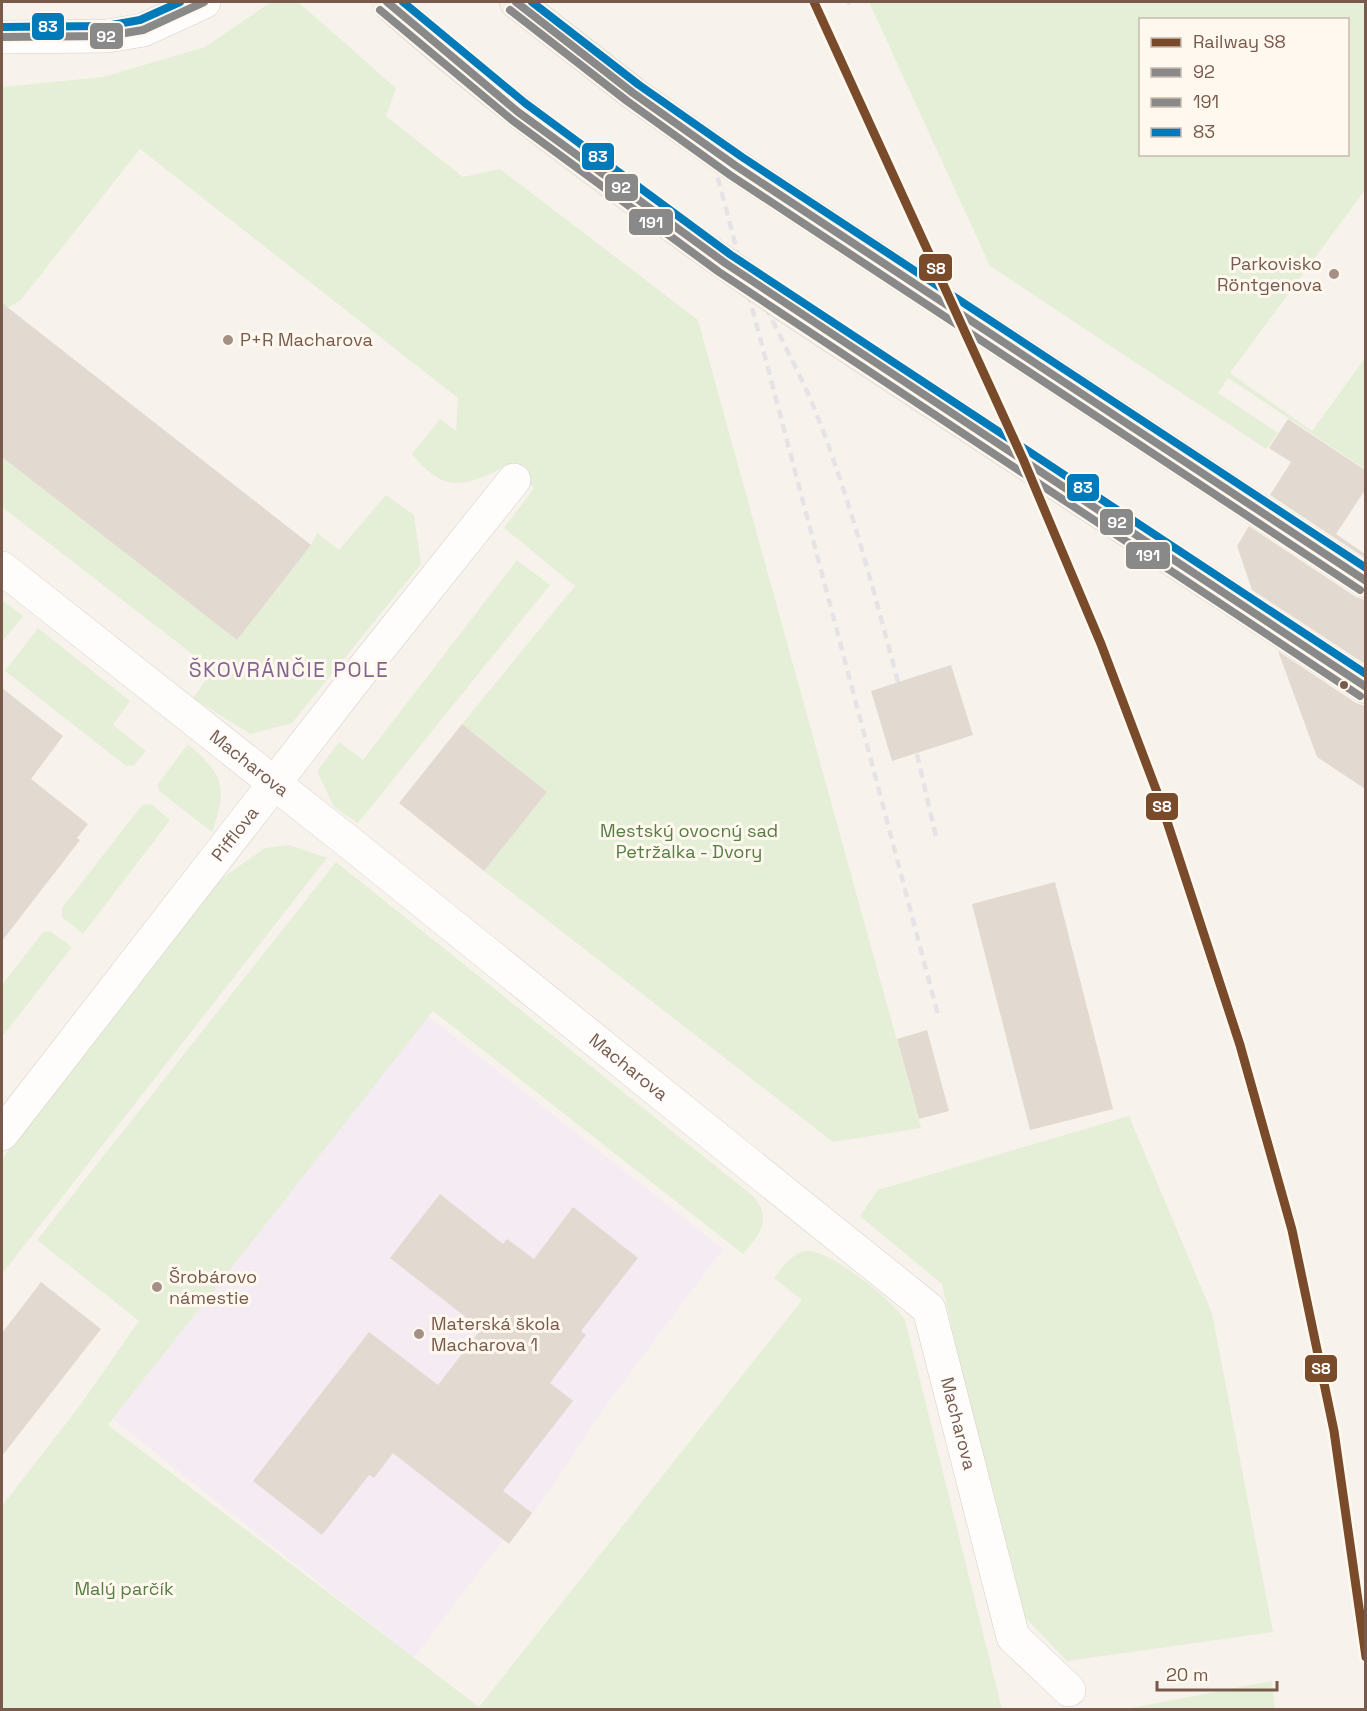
<svg xmlns="http://www.w3.org/2000/svg" width="1367" height="1711" font-family="'Space Grotesk',sans-serif">
<style>
.education{fill:#f4ebf3}
.green{fill:#e5efd7;fill-rule:evenodd}
.building{fill:#e2d9d1}
.lines{fill:none;stroke-linecap:round;stroke-linejoin:round}
.minor-casing{stroke:#d6d0c9;stroke-width:34}
.major-casing{stroke:#d9d0ca;stroke-width:34}
.minor{stroke:#fefdfc;stroke-width:33}
.major{stroke:#f3eee6;stroke-width:33}
.rail{stroke:#e5e3e5;stroke-width:4.5;stroke-dasharray:9 6;stroke-linecap:butt}
.major-bridge-casing{stroke:#d9d0ca;stroke-width:34;stroke-linecap:butt}
.major-bridge{stroke:#f3eee6;stroke-width:33}
.bus-1-casing{stroke:#fff8ef;stroke-width:12}
.bus-2-casing{stroke:#fff8ef;stroke-width:12}
.bus-3-casing{stroke:#fff8ef;stroke-width:12}
.bus-1{stroke:#898989;stroke-width:8}
.bus-2{stroke:#898989;stroke-width:8}
.bus-3{stroke:#007ab8;stroke-width:8}
.rail-1-casing{stroke:#fff8ef;stroke-width:14}
.rail-1{stroke:#7a4b2a;stroke-width:9}
.poi-dot{fill:#a49084;stroke:#fff8ef;stroke-width:2}
.bus-dot{fill:#775a4c;stroke:#fff8ef;stroke-width:2}
.labels{text-anchor:middle;stroke-width:6;stroke-linejoin:round;paint-order:stroke}
.poi-label{font-size:18px;fill:#775a4c;stroke:#fff8ef;text-anchor:start}
.street-label{font-size:18px;fill:#775a4c;stroke:#fff8ef}
.park-label{font-size:18px;fill:#567d43;stroke:#fff8ef}
.quarter-label{font-size:21px;letter-spacing:1.5px;fill:#826493;stroke:#fff8ef}
.line-badge{stroke:#fff8ef;stroke-width:2}
.badge-label{font-size:16px;text-anchor:middle;font-weight:bold;fill:#fff}
</style>
<rect width="100%" height="100%" fill="#f7f3ec"/>
<path class="education" d="M428 1016 723 1249 595 1420 555 1483 509 1544 503 1540 414 1658 113 1419Z"/>
<path class="green" d="M271 2H298L396 88 386 116 463 177 500 169 698 320 921 1128 833 1142 484 871 547 792 462 724 575 586 504 528 534 488 504 467C462 488 444 493 412 454L440 419 456 431 458 398 140 149 20 301 7 308 2 303V87L103 77 205 47Z
M869 2H1365V190L1230 373 1312 431 1365 358V469L1228 378 1218 393 1278 433 1266 449 990 266ZM1140 20H1348V154H1140Z
M2 457 237 640 311 545 317 533 339 550 386 495 414 515 421 564 292 723 250 734 193 698 213 670 2 507Z
M517 560 550 585 358 823 334 807 317 771 339 742 363 760Z
M2 600 23 616 2 642Z
M38 628 130 701 113 725 146 751 134 765 126 766 5 671Z
M188 744C224 775 228 787 212 832L159 791 158 784Z
M151 804 170 820 83 934 62 917V908L142 805Z
M289 845 327 858 2 1274V1159L215 883 265 848Z
M336 862 753 1196C773 1219 760 1234 743 1254L433 1011 108 1425 479 1707 802 1300 774 1278C782 1268 792 1253 805 1251 827 1247 895 1302 905 1320L1002 1709H2V1506L81 1404 139 1321 37 1240Z
M50 931 72 947 2 1037V985L43 932Z
M1129 1116 1212 1313 1273 1632 1067 1661 1013 1605 942 1284 860 1216 878 1190Z
M1272 1681 1275 1709H1126Z"/>
<path class="building" d="M2 303 311 545 237 640 2 457Z
M1288 419 1365 470V490L1336 534 1365 554V558L1270 495 1291 462 1269 448Z
M1249 526 1356 597 1365 600V664L1252 590 1237 546Z
M1278 651 1356 703 1365 706V789L1317 757Z
M951 665 973 735 892 761 871 691Z
M2 688 63 736 31 779 88 824 77 838 80 840 2 941Z
M462 724 547 792 484 871 399 803Z
M1055 882 1113 1109 1030 1130 972 904Z
M927 1030 949 1111 919 1119 897 1039Z
M440 1194 503 1244 507 1239 534 1259 573 1207 638 1258 581 1331 586 1335 550 1383 573 1401 503 1491 532 1513 509 1544 393 1453 374 1478 369 1475 322 1535 253 1481 369 1332 438 1385 481 1329 390 1258Z
M41 1282 101 1329 2 1456V1333Z"/>
<g class="lines">
<g class="minor-casing">
<g id="minor">
<path d="M2 37 107 36 143 30 204 2"/>
<path id="s1" d="M2 568 350 843 929 1309 1013 1637 1069 1690"/>
<path id="s2" d="M2 1134 367 664 514 480"/>
</g>
</g>
<g class="major-casing">
<path id="major" d="M516 2 633 93 736 166 1366 581
M788 307 1366 687"/>
</g>
<use href="#minor" class="minor"/>
<use href="#major" class="major"/>
<path class="rail" d="M848 2 850 4
M714 163 938 1015
M749 265C767 317 797 364 817 415 851 502 874 592 898 682
M917 754 936 837"/>
<g class="major-bridge-casing">
<path id="major-bridge" d="M387 2C513 114 649 211 788 307"/>
</g>
<use href="#major-bridge" class="major-bridge"/>
<g class="bus-1-casing">
<path id="bus-1" d="M387 2 518 112 725 263 1366 687
M516 2 633 93 736 166 1366 581
M2 37 107 36 143 30 204 2"/>
</g>
<g class="bus-2-casing">
<path id="bus-2" d="M380 10 512 120 719 272 1360 696
M510 10 627 101 730 175 1360 590"/>
</g>
<g class="bus-3-casing">
<path id="bus-3" d="M403 2 525 103 731 255 1366 674
M532 2 639 85 742 157 1366 568
M2 27 106 26 140 20 180 2"/>
</g>
<use href="#bus-1" class="bus-1"/>
<use href="#bus-2" class="bus-2"/>
<use href="#bus-3" class="bus-3"/>
<g class="rail-1-casing">
<path id="rail-1" d="M814 2 1023 459 1101 644 1160 800 1240 1045 1292 1230 1334 1431 1366 1657"/>
</g>
<use href="#rail-1" class="rail-1"/>
</g>
<g class="poi-dot">
<circle cx="1334" cy="274" r="6"/>
<circle cx="228" cy="340" r="6"/>
<circle cx="157" cy="1287" r="6"/>
<circle cx="419" cy="1334" r="6"/>
</g>
<circle class="bus-dot" cx="1344" cy="685" r="5"/>
<g class="labels">
<g class="poi-label">
<text x="1322" y="270" text-anchor="end">Parkovisko<tspan x="1322" dy="21">Röntgenova</tspan></text>
<text x="240" y="346">P+R Macharova</text>
<text x="169" y="1283">Šrobárovo<tspan x="169" dy="21">námestie</tspan></text>
<text x="431" y="1330">Materská škola<tspan x="431" dy="21">Macharova 1</tspan></text>
</g>
<g class="street-label">
<text dy="6" stroke="none"><textPath href="#s1" startOffset="315">Macharova</textPath></text>
<text dy="6" stroke="none"><textPath href="#s2" startOffset="380">Pifflova</textPath></text>
<text dy="6" stroke="none"><textPath href="#s1" startOffset="801">Macharova</textPath></text>
<text dy="6" stroke="none"><textPath href="#s1" startOffset="1305">Macharova</textPath></text>
</g>
<g class="park-label">
<text x="689" y="837">Mestský ovocný sad<tspan x="689" dy="21">Petržalka - Dvory</tspan></text>
<text x="124" y="1595">Malý parčík</text>
</g>
<g class="quarter-label">
<text x="289" y="677">ŠKOVRÁNČIE POLE</text>
</g>
</g>
<g class="line-badge">
<rect x="31" y="12" width="34" height="29" rx="6" fill="#007ab8"/>
<rect x="89" y="22" width="35" height="28" rx="6" fill="#898989"/>
<rect x="581" y="142" width="34" height="29" rx="6" fill="#007ab8"/>
<rect x="604" y="173" width="35" height="29" rx="6" fill="#898989"/>
<rect x="628" y="208" width="46" height="28" rx="6" fill="#898989"/>
<rect x="918" y="253" width="35" height="29" rx="6" fill="#7a4b2a"/>
<rect x="1066" y="473" width="34" height="29" rx="6" fill="#007ab8"/>
<rect x="1099" y="508" width="35" height="28" rx="6" fill="#898989"/>
<rect x="1125" y="541" width="46" height="29" rx="6" fill="#898989"/>
<rect x="1145" y="792" width="34" height="29" rx="6" fill="#7a4b2a"/>
<rect x="1304" y="1354" width="34" height="29" rx="6" fill="#7a4b2a"/>
</g>
<g class="badge-label">
<text x="48" y="32">83</text>
<text x="106" y="42">92</text>
<text x="598" y="162">83</text>
<text x="621" y="193">92</text>
<text x="651" y="228">191</text>
<text x="936" y="274">S8</text>
<text x="1083" y="493">83</text>
<text x="1117" y="528">92</text>
<text x="1148" y="561">191</text>
<text x="1162" y="812">S8</text>
<text x="1321" y="1374">S8</text>
</g>
<rect width="1367" height="1711" fill="none" stroke="#775a4c" stroke-width="6"/>
<rect x="1139" y="18" width="210" height="138" fill="#fff8ef" stroke="#c9b9ae" stroke-width="1.5"/>
<rect x="1151" y="38" width="30" height="9" fill="#7a4b2a" stroke="#c9b9ae" stroke-width="1.5"/>
<text x="1193" y="48" font-size="18" fill="#775a4c">Railway S8</text>
<rect x="1151" y="68" width="30" height="9" fill="#898989" stroke="#c9b9ae" stroke-width="1.5"/>
<text x="1193" y="78" font-size="18" fill="#775a4c">92</text>
<rect x="1151" y="98" width="30" height="9" fill="#898989" stroke="#c9b9ae" stroke-width="1.5"/>
<text x="1193" y="108" font-size="18" fill="#775a4c">191</text>
<rect x="1151" y="128" width="30" height="9" fill="#007ab8" stroke="#c9b9ae" stroke-width="1.5"/>
<text x="1193" y="138" font-size="18" fill="#775a4c">83</text>
<path d="M1157 1681v9h120v-9" fill="none" stroke="#775a4c" stroke-width="3"/>
<text x="1166" y="1681" font-size="18" fill="#775a4c" stroke="#fff8ef" stroke-width="4.5" paint-order="stroke">20 m</text>
</svg>
